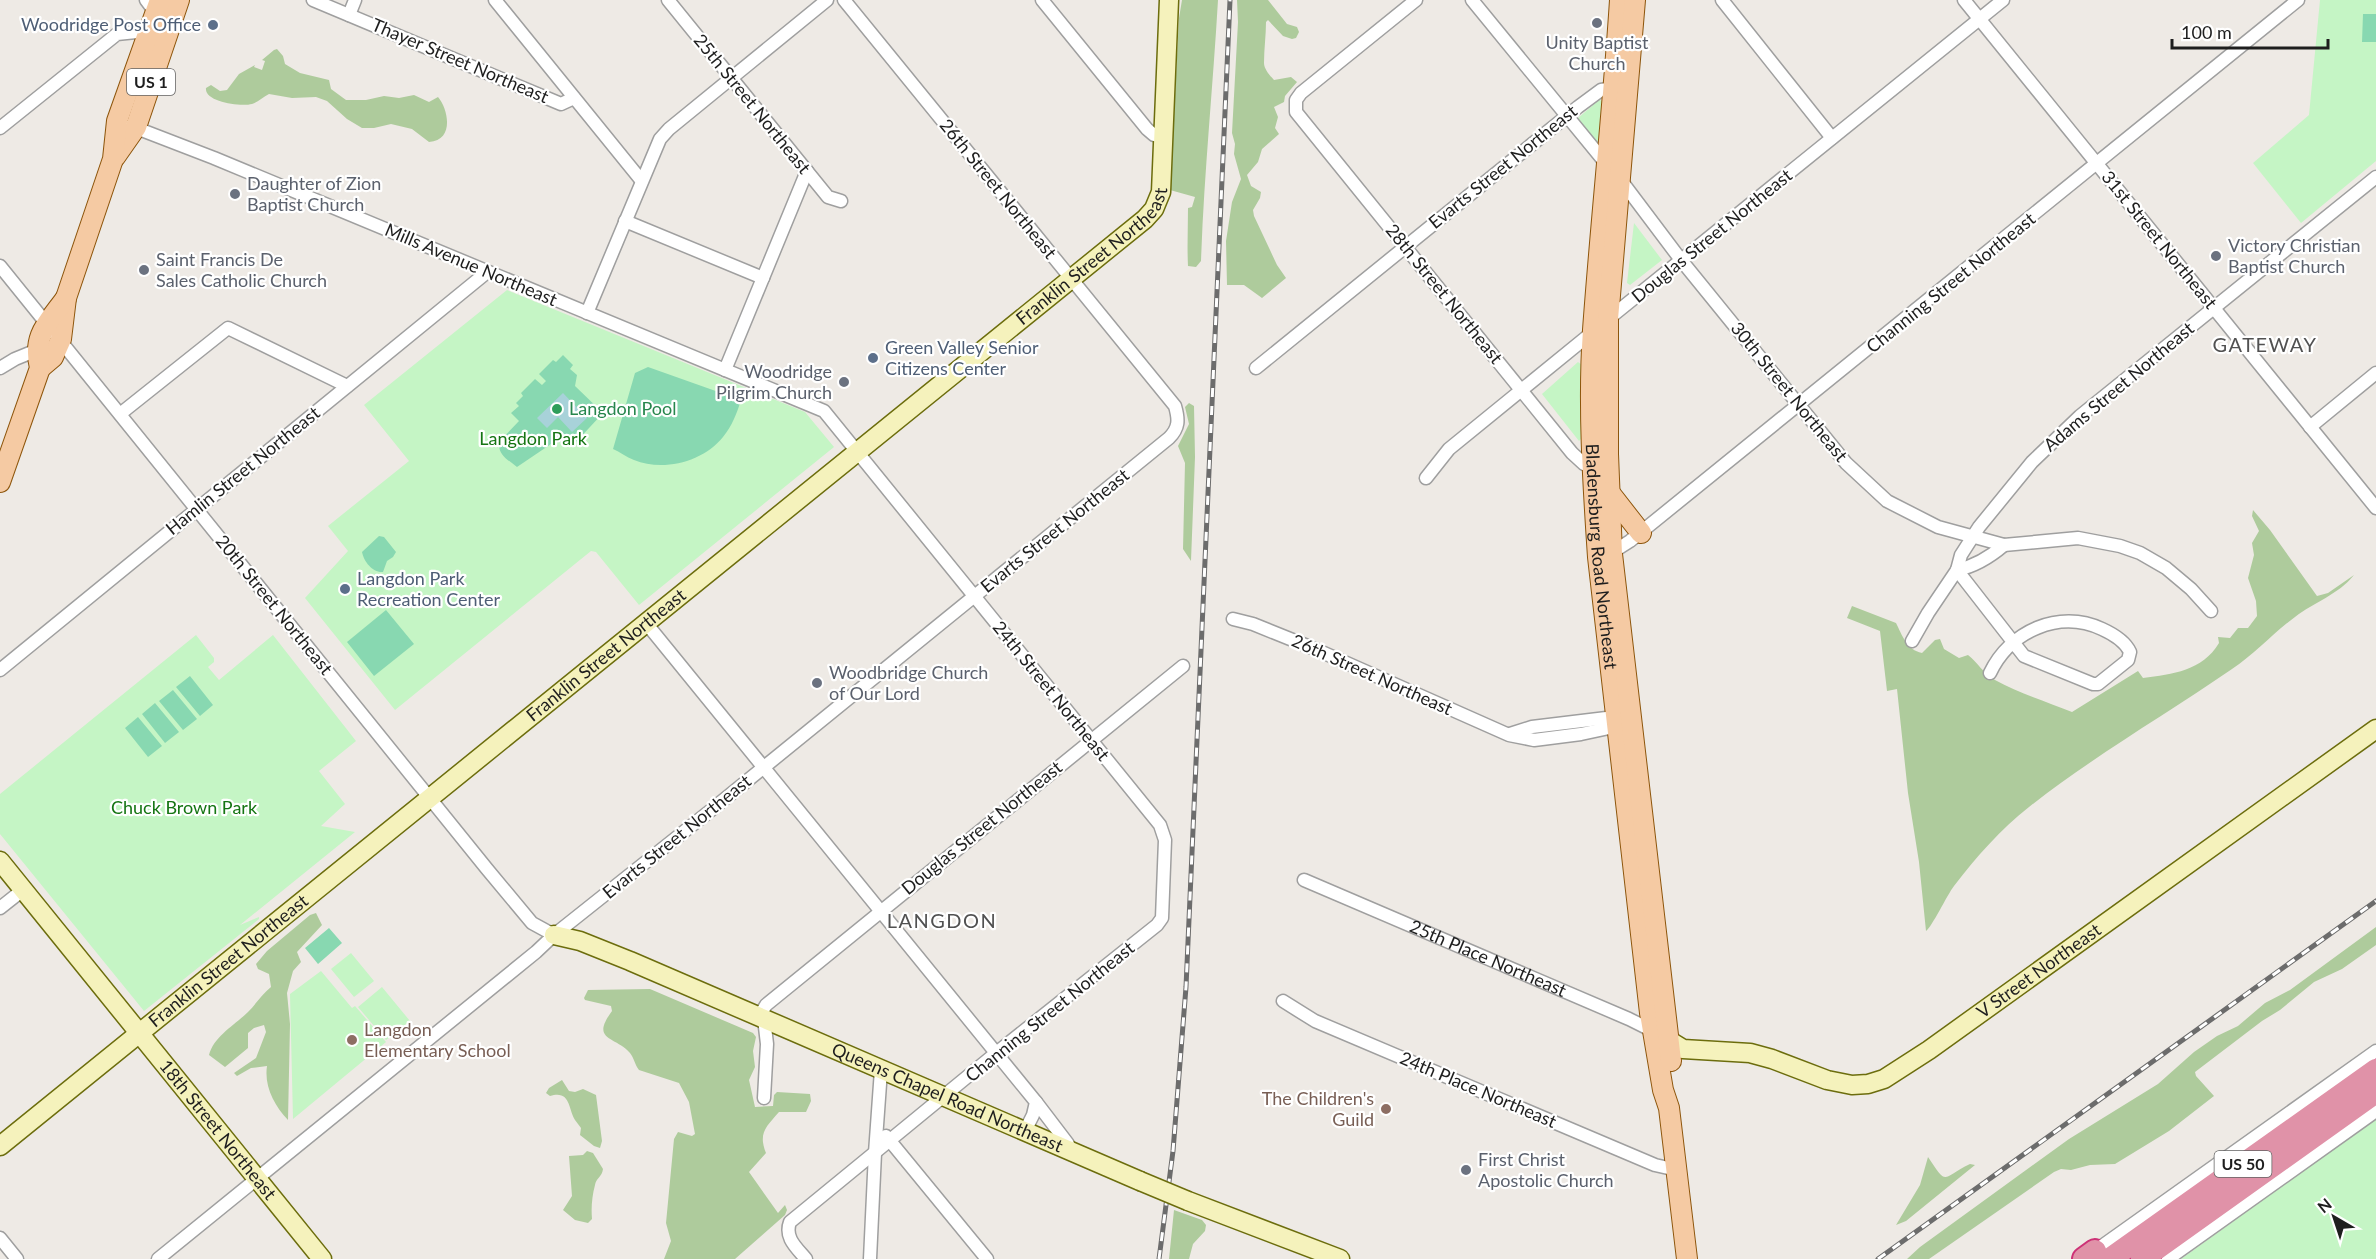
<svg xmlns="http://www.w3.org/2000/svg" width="2376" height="1259" font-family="Lato,sans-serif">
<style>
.forest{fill:#aecb9c}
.park{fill:#c5f5c5}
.pitch{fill:#88d8b1}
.water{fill:#a8d2d9}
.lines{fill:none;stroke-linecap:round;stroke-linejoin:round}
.street-casing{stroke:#9f9f9f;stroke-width:15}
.secondary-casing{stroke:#6c6d0d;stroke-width:21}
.primary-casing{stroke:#8d550b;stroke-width:22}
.highway-casing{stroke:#cd3176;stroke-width:26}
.street{stroke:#fff;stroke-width:12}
.secondary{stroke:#f5f2bc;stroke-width:18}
.primary{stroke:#f5caa3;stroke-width:20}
.highway{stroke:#e092a8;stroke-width:22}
.rail-casing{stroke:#6c6c6c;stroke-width:5}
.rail{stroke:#fff;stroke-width:3;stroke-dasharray:9;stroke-linecap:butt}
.secondary-bridge-casing{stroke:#6c6d0d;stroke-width:21;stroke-linecap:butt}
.secondary-bridge{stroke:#f5f2bc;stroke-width:18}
.worship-dot{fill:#6b7280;stroke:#fff;stroke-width:2}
.service-dot{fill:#5c6f8a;stroke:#fff;stroke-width:2}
.leisure-dot{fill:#2e9e5b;stroke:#fff;stroke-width:2}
.education-dot{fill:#8d6e63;stroke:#fff;stroke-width:2}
.labels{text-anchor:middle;stroke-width:4.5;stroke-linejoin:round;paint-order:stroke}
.shield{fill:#fff;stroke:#626262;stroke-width:1.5}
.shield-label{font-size:16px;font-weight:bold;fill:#1e1e1e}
.service-label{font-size:18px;fill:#4e5e75;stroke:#fff;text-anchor:start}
.worship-label{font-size:18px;fill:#5b616d;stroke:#fff;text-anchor:start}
.street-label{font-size:18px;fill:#1e1e1e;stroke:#fff}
.leisure-label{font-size:18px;fill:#27864d;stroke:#fff;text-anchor:start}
.park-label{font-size:18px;fill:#157513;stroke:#fff}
.education-label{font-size:18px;fill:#785e54;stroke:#fff;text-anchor:start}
.neighbourhood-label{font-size:20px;letter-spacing:1.5px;fill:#515151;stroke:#fff}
</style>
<rect width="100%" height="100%" fill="#eeeae5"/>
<path class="forest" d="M1182 0H1218C1213 87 1204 174 1201 261L1196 267 1188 266C1187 246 1188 227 1188 208L1192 207 1195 197 1170 190 1179 18Z
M1237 0H1268L1287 24 1297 27 1299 32 1296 38 1292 39 1283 36 1268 20 1266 22C1266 35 1264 49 1264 63 1264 69 1270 76 1274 80L1291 77 1297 82 1285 96 1284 102 1274 107 1278 117 1275 128 1279 134 1262 149 1258 162 1247 175 1251 186 1261 192 1260 198 1253 210 1254 216 1277 265 1286 278 1262 298 1244 285H1227L1226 241 1232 202 1241 179 1234 154 1235 144 1232 133 1238 22Z
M277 49 283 56 285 64 300 73 329 80 331 89 346 100H366L384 96 399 98 414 95 429 102 438 97C449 110 454 141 429 142L412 129 391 124 374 128H362L347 119 327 101 316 97 292 98 269 94C263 97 258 102 252 104 240 107 204 102 206 88L211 85 220 91 227 90 239 74 255 65 254 67 262 70 265 61 262 60 274 50Z
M1189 403 1194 406 1195 457 1191 561 1183 549 1185 463 1178 446 1189 424 1185 407Z
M2253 510 2270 530 2317 596 2328 593 2354 575C2338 595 2314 602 2295 617 2273 633 2255 654 2232 669 2165 715 2094 756 2029 807 2001 829 1976 857 1954 886 1947 895 1932 927 1926 931L1919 862 1908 793 1897 689 1887 691 1880 631 1847 618 1852 606 1896 623C1902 635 1907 650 1922 653L1935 640 1940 639 1944 649 1959 658 1968 655C1978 663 1983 673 1995 680 2018 693 2047 702 2072 712L2138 671 2143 678C2173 674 2202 671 2219 643L2218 637 2230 638 2238 628H2248L2257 616 2256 601 2248 578 2254 555 2252 543 2259 531 2252 516Z
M316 913 322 925 297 952 301 962 293 971 287 993 290 1024 288 1120C274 1105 264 1086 267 1066L251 1068 237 1076 234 1073 256 1058 266 1032 264 1025 254 1028 248 1033V1048L225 1067 209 1055C214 1036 235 1025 248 1012 256 1004 262 994 271 987L269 974 258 969 256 964 267 951 310 915Z
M2376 927V945L2342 969 2314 982 2280 1010 2262 1021 2195 1072 2196 1076 2214 1096 2169 1131 2115 1164 2090 1165 2071 1170 2061 1169 2054 1172 1929 1259H1907L1920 1247 2069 1139 2158 1084 2194 1052 2217 1036 2238 1026 2265 1003 2290 990Z
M650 989 753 1033 756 1037 753 1051 755 1067 749 1080 755 1107 773 1106 774 1095 777 1092 810 1094 811 1101 806 1112H779C766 1127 758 1133 766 1153L749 1172 778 1213 785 1205 787 1210 785 1215 735 1259H664L671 1241 666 1223 674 1139 678 1132 692 1136 695 1134 689 1102 679 1083 639 1070C635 1065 634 1058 630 1053 615 1036 590 1041 612 1011L611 1006 585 1000 584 998 588 990Z
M562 1080 569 1091 575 1092 583 1089 596 1095 602 1141 600 1148 594 1146 580 1135 581 1128C579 1125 577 1123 575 1120 568 1109 571 1090 550 1096L546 1093 549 1088Z
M587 1151 593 1153 603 1169C602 1177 596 1178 595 1185 592 1196 591 1208 592 1219L588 1223 575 1220 563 1210 572 1196 569 1156 583 1155Z
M1928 1157C1948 1187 1941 1178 1970 1164L1975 1165 1906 1221 1896 1225 1920 1185Z
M1174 1210 1202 1220 1206 1225 1205 1231 1193 1244 1189 1259H1169Z"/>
<path class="park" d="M2320 0H2376V161L2301 223 2253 163 2309 115Z
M1599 100 1604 101 1600 142 1595 141 1578 118Z
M1634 223 1662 260 1630 285 1627 283Z
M507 290 805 412 834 447 639 605 596 552 591 551 395 710 305 598 348 551 328 526 409 461 364 405Z
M1578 362 1582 365 1583 437 1579 441 1542 394Z
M196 635 214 658V662L208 667 219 680 273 635 356 741 319 771 345 804 321 826 355 832 240 925 259 917V919L144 1011 0 834V794Z
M351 953 374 981 354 997 331 969Z
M321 971 352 1008 355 1006 386 1042 293 1119 290 994Z
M382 987 410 1021 386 1040 358 1007Z
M2376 1118V1259H2181Z"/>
<path class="pitch" d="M2363 14H2376V42H2362Z
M563 355 573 365 570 369 577 375 575 386 603 413 576 442H554L517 467C507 459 498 455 499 442L519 421 511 413 519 406 516 403 523 396 521 393 535 379 542 385 546 381 539 374 553 360 556 362Z
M648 367 741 400C737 413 732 426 723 437 703 462 663 472 634 460 626 457 620 452 613 449L635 373Z
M379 536 384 537 396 552 393 557 387 561 383 572C373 573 364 562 362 552Z
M386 610 414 644 374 676 347 642Z
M190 676 213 705 200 716 176 687Z
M173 690 197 719 183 730 159 701Z
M155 703 179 732 165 743 142 714Z
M138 717 162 746 148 757 125 728Z
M329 928 342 943 318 964 305 948Z"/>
<path class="water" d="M563 393 587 418 572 432 558 417 547 428 537 418Z"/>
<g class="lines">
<g class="street-casing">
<g id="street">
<path d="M146 0 155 12 160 14"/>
<path d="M313 0 561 104 574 98"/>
<path d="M495 0 641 180"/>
<path d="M668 0 828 197 841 201"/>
<path d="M1042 0 1147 129 1154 135 1162 137"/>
<path d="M1416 0 1301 93 1296 100V112L1572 453 1584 464 1595 469"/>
<path d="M1472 0 1608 166"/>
<path d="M1722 0 1832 138"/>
<path d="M1964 0 2376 508"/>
<path d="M349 15 355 0"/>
<path d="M131 126 214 158 824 411 1160 825 1165 840 1162 918 1157 925 995 1054 790 1222C784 1238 797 1248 806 1259"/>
<path d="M0 128 117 34 136 32 148 35"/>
<path d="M1620 179 1681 260 1846 463 1887 501 1938 527 2004 545 2078 538 2120 546 2140 553 2166 568 2191 589 2211 611"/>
<path d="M625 221 763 278"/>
<path d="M0 266 487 869 532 923 554 935"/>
<path d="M587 313 660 139 669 129 827 0"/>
<path d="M1607 320 2003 0"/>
<path d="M0 368 15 359 37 350"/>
<path d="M1256 368 1578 107 1601 90 1614 88"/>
<path d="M725 370 807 171"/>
<path d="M120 414 228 328 347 386"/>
<path d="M2310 427 2376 373"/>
<path d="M1426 478 1449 449 1594 331"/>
<path d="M1608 555 1630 541 2298 0"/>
<path d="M1957 570 2024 656 2093 684H2098L2128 660 2130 652C2125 641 2113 634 2102 629 2059 609 2010 631 1990 673"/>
<path d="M1957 570C1976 566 1990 557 2004 545"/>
<path d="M1233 619 1253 624 1315 649 1509 735 1534 740 1581 734 1623 725"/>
<path d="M646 623 1036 1102 1033 1115 1025 1131"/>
<path d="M1912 641 1928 613 1957 570 1961 555 1979 527 2032 462 2080 416 2376 177"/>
<path d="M0 670 486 273"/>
<path d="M1510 734 1532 727 1623 716"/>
<path id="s1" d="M1304 880 1629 1019 1653 1031"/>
<path d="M0 908 24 889"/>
<path d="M1283 1001 1315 1021 1655 1165 1677 1170"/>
<path d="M764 1098 767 1044 763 1010 766 1005 1183 666"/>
<path d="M1036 1102 1068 1144"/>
<path d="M886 1136 987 1259"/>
<path d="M0 1238 17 1259"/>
<path d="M2095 1251 2376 1051"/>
<path d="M158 1259 536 952 554 935 710 811 1169 438C1179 428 1179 420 1175 406L844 0"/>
<path d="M870 1259 875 1153 881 1070"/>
<path d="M2168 1259 2376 1111"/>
</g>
</g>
<g class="secondary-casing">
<g id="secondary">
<path id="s2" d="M0 861 322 1259"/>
<path id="s3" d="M554 935 580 941 630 961 1140 1181"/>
<path id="s4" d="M1660 1035 1683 1049 1750 1053 1772 1059 1827 1080 1852 1085 1868 1084 1884 1079 1929 1050 2376 729"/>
<path id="s5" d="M0 1146 1145 219 1154 209 1161 192 1169 0"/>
<path d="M1188 1201 1340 1259"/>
</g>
</g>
<g class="primary-casing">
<g id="primary">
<path id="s6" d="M1620 0C1613 110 1601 220 1593 330 1588 405 1593 483 1598 557L1650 1013 1663 1090 1669 1108 1687 1259"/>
<path d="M1635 0 1608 319V454L1612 554 1671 1061"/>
<path d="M115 157 136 127 179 0"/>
<path d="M40 368 53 357 61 339 66 298 113 159 117 121 160 0"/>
<path d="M0 482 40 368C32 335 48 323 66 298"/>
<path d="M1609 492 1641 533"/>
</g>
</g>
<g class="highway-casing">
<path id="highway" d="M2084 1259 2095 1251
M2110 1259 2376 1070
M2142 1259 2376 1092"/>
</g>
<use href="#street" class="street"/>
<use href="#secondary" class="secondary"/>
<use href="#primary" class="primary"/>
<use href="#highway" class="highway"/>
<g class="rail-casing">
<path id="rail" d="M1159 1259 1173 1151 1186 987 1230 0
M1878 1259 2376 901"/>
</g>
<use href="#rail" class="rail"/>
<g class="secondary-bridge-casing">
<path id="secondary-bridge" d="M1140 1181 1188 1201"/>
</g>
<use href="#secondary-bridge" class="secondary-bridge"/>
</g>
<g class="worship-dot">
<circle cx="1597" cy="23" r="6"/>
<circle cx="235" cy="194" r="6"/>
<circle cx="2216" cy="256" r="6"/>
<circle cx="144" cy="270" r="6"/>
<circle cx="844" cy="382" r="6"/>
<circle cx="817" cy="683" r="6"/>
<circle cx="1466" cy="1170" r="6"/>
</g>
<g class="service-dot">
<circle cx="213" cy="25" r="6"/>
<circle cx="873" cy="358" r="6"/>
<circle cx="345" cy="589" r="6"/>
</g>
<circle class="leisure-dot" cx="557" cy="409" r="6"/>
<g class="education-dot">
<circle cx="352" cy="1040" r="6"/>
<circle cx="1386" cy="1109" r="6"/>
</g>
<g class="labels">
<g class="shield">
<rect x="127" y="69" width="48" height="26" rx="4.5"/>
<rect x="2214.5" y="1151" width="57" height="26" rx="4.5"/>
</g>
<g class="shield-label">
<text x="151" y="88">US 1</text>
<text x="2243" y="1170">US 50</text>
</g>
<g class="service-label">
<text x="201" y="31" text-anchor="end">Woodridge Post Office</text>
<text x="885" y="354">Green Valley Senior<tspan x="885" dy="21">Citizens Center</tspan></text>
<text x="357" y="585">Langdon Park<tspan x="357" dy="21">Recreation Center</tspan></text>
</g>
<g class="worship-label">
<text x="1597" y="49" text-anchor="middle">Unity Baptist<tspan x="1597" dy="21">Church</tspan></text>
<text x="247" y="190">Daughter of Zion<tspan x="247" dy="21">Baptist Church</tspan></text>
<text x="2228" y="252">Victory Christian<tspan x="2228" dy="21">Baptist Church</tspan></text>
<text x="156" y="266">Saint Francis De<tspan x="156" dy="21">Sales Catholic Church</tspan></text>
<text x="832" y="378" text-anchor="end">Woodridge<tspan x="832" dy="21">Pilgrim Church</tspan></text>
<text x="829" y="679">Woodbridge Church<tspan x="829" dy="21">of Our Lord</tspan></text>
<text x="1478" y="1166">First Christ<tspan x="1478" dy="21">Apostolic Church</tspan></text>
</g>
<g class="street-label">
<text transform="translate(460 61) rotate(23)" y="6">Thayer Street Northeast</text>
<text transform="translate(752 104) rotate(51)" y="6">25th Street Northeast</text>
<text transform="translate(1503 167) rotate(-39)" y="6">Evarts Street Northeast</text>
<text transform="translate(998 189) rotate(51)" y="6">26th Street Northeast</text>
<text transform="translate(1712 236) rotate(-39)" y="6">Douglas Street Northeast</text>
<text transform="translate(2159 240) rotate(51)" y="6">31st Street Northeast</text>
<text dy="6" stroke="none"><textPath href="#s5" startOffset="1410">Franklin Street Northeast</textPath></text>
<text transform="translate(471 265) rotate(23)" y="6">Mills Avenue Northeast</text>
<text transform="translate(1951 283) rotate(-39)" y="6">Channing Street Northeast</text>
<text transform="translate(1444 294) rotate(51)" y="6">28th Street Northeast</text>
<text transform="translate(2119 387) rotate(-40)" y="6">Adams Street Northeast</text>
<text transform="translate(1789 392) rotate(51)" y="6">30th Street Northeast</text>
<text transform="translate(243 471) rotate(-39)" y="6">Hamlin Street Northeast</text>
<text transform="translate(1055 531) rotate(-39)" y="6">Evarts Street Northeast</text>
<text dy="6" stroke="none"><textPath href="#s6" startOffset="558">Bladensburg Road Northeast</textPath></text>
<text transform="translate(274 605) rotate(51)" y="6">20th Street Northeast</text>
<text dy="6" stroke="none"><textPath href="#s5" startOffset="780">Franklin Street Northeast</textPath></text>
<text transform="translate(1372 675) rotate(24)" y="6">26th Street Northeast</text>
<text transform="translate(1051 691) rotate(51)" y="6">24th Street Northeast</text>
<text transform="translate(982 828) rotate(-39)" y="6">Douglas Street Northeast</text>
<text transform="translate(677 837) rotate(-39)" y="6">Evarts Street Northeast</text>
<text dy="6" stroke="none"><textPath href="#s1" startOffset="200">25th Place Northeast</textPath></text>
<text dy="6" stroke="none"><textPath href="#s5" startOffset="294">Franklin Street Northeast</textPath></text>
<text dy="6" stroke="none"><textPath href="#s4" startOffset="423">V Street Northeast</textPath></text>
<text transform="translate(1050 1012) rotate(-39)" y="6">Channing Street Northeast</text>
<text transform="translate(1478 1090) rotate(23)" y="6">24th Place Northeast</text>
<text dy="6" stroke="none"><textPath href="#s3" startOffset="426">Queens Chapel Road Northeast</textPath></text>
<text dy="6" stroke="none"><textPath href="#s2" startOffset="346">18th Street Northeast</textPath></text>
</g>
<g class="leisure-label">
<text x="569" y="415">Langdon Pool</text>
</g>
<g class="park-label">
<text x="533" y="445">Langdon Park</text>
<text x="184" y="814">Chuck Brown Park</text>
</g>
<g class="education-label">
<text x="364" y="1036">Langdon<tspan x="364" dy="21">Elementary School</tspan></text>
<text x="1374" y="1105" text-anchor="end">The Children's<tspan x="1374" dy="21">Guild</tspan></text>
</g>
<g class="neighbourhood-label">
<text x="2265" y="352">GATEWAY</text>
<text x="942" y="928">LANGDON</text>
</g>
</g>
<g transform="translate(2334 1217) rotate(321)" stroke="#ffffff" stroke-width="4.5" paint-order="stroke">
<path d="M0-4.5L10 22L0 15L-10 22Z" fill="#1e1e1e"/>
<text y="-9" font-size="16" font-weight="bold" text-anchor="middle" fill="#1e1e1e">N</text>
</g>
<path d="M2172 39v9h156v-9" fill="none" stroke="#1e1e1e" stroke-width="3"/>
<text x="2181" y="39" font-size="18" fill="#1e1e1e" stroke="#ffffff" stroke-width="4.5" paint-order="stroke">100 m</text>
</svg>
